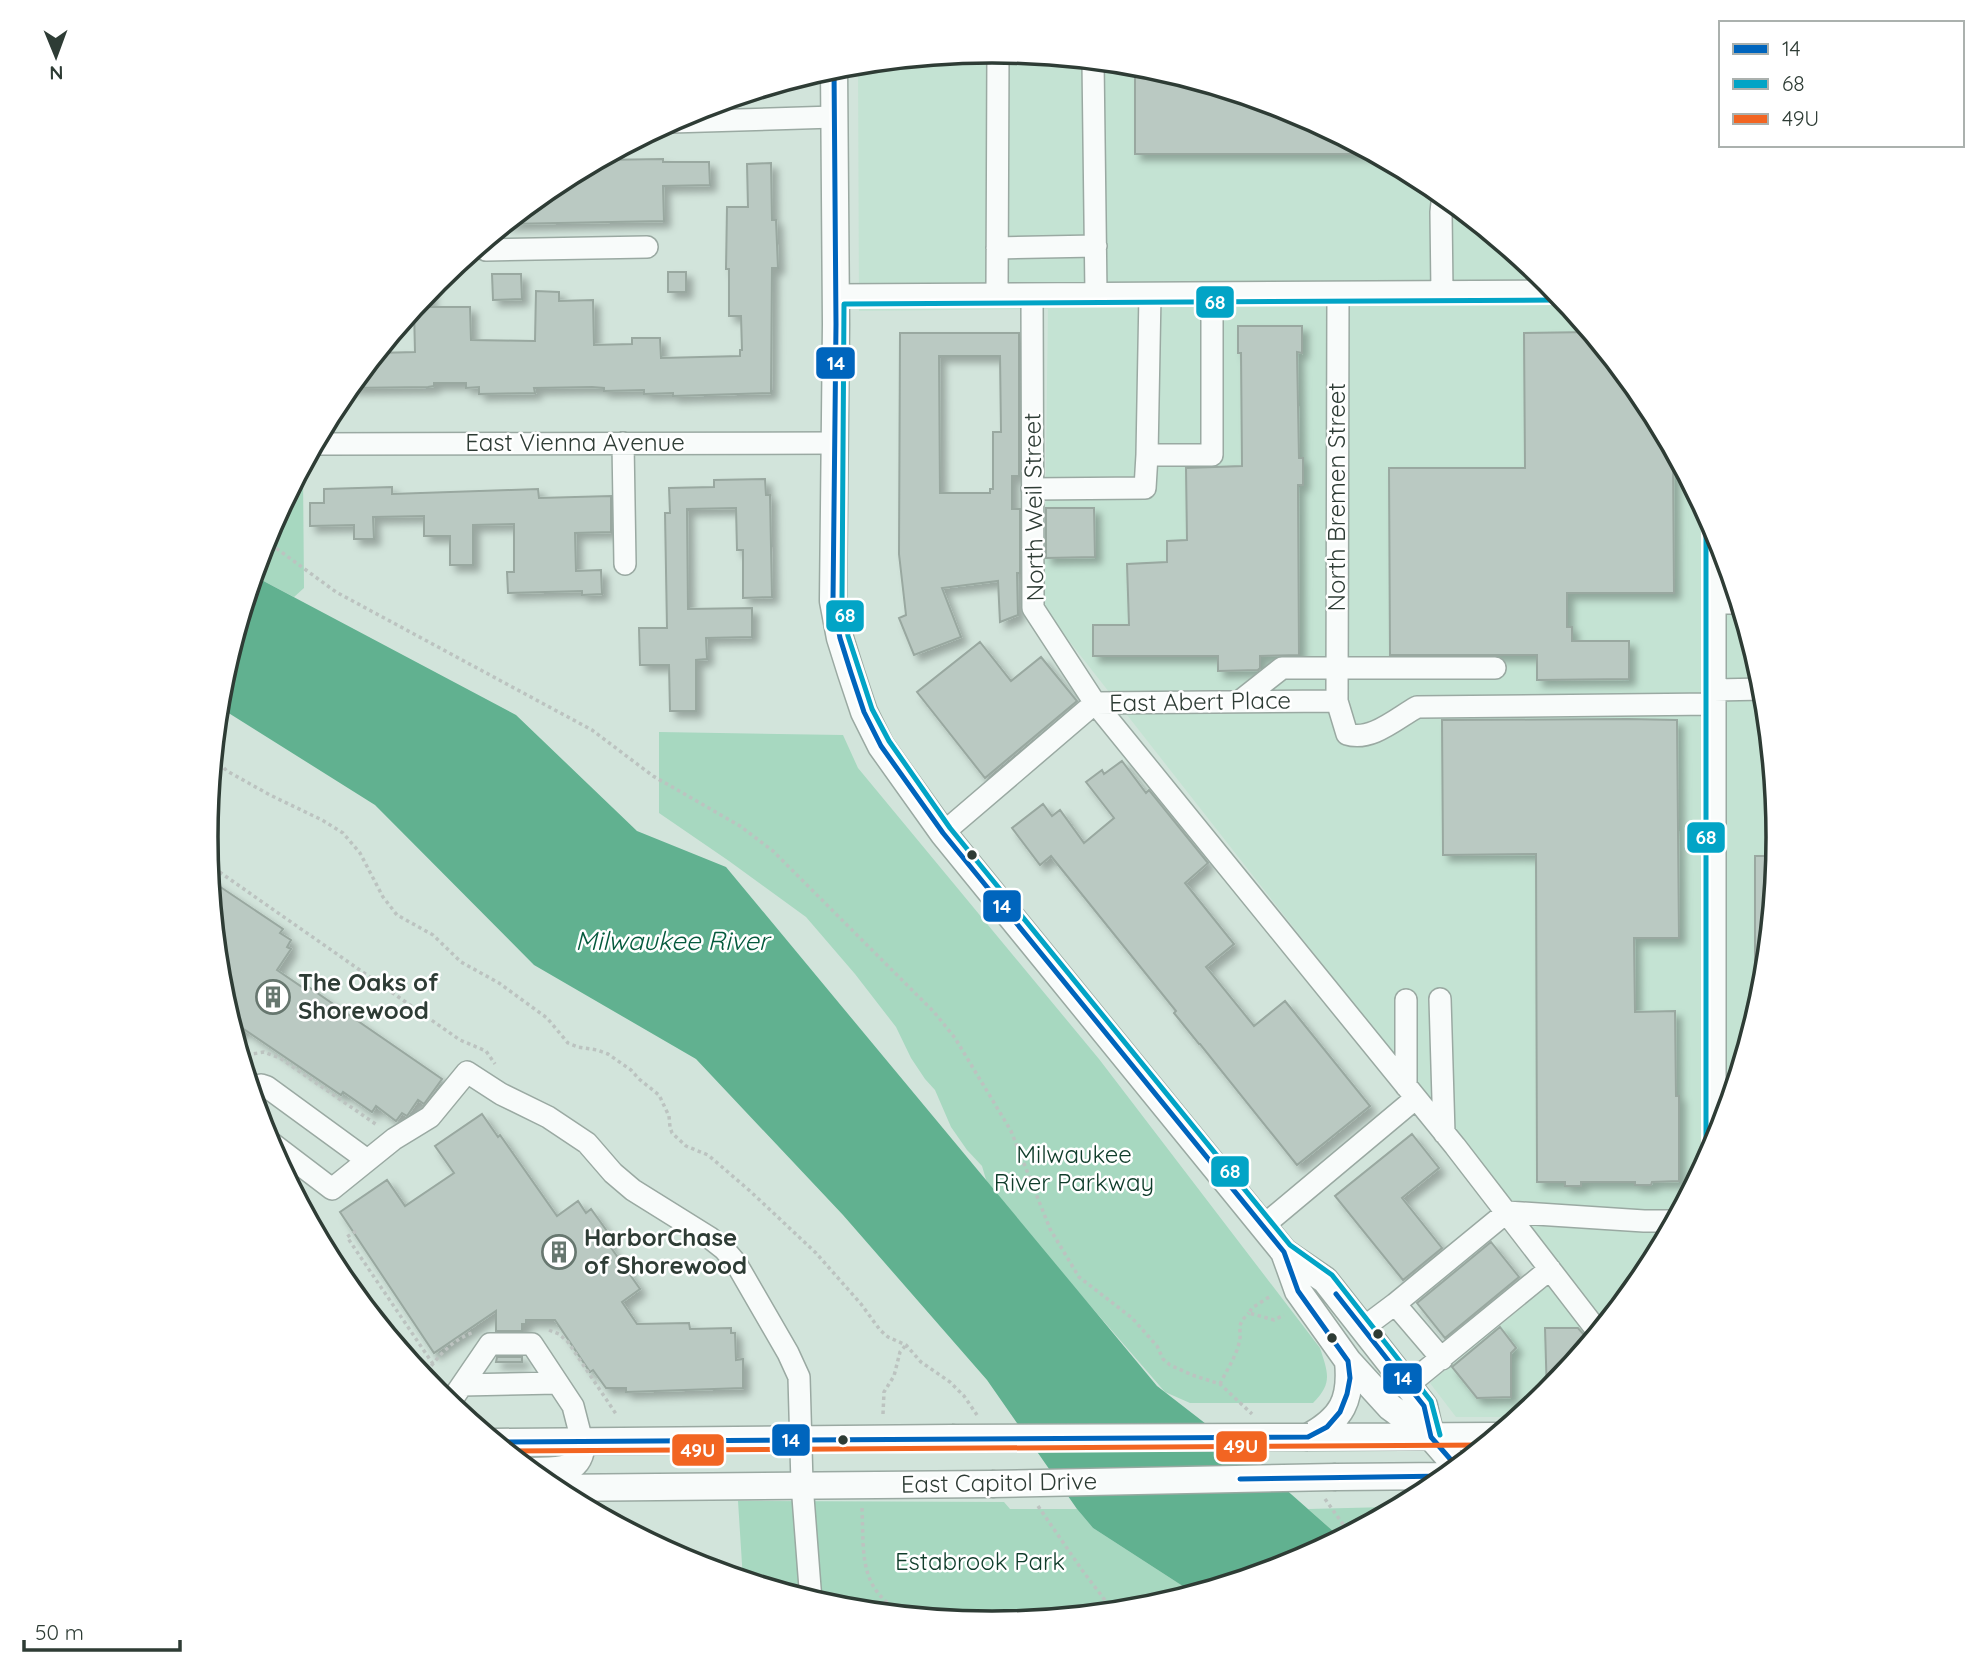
<svg xmlns="http://www.w3.org/2000/svg" width="1985" height="1675" font-family="Quicksand,sans-serif">
<style>
.built{fill:#c4e3d3}
.green{fill:#a7d8c0}
.water{fill:#61b190}
.building{fill:#bac9c2;stroke:#99a8a0;stroke-width:2;fill-rule:evenodd;filter:url(#shadow)}
.lines{fill:none;stroke-linecap:round;stroke-linejoin:round}
.minor-casing{stroke:#9aa9a2;stroke-width:24}
.major-casing{stroke:#9aa9a2;stroke-width:29}
.path{stroke:#bcc3c0;stroke-width:3.5;stroke-dasharray:3.5 3.5;stroke-linecap:butt}
.minor{stroke:#f8fbfa;stroke-width:21}
.major{stroke:#f8fbfa;stroke-width:26}
.major-bridge-casing{stroke:#9aa9a2;stroke-width:29;stroke-linecap:butt}
.major-bridge{stroke:#f8fbfa;stroke-width:26}
.bus-1-casing{stroke:#fff;stroke-width:10}
.bus-2-casing{stroke:#fff;stroke-width:10}
.bus-3-casing{stroke:#fff;stroke-width:10}
.bus-1{stroke:#0065bd;stroke-width:5}
.bus-2{stroke:#02a4c6;stroke-width:5}
.bus-3{stroke:#f26522;stroke-width:5}
.bus-dot{fill:#2e3c35;stroke:#fff;stroke-width:2.5}
.labels{text-anchor:middle;stroke-width:5;stroke-linejoin:round;paint-order:stroke}
.street-label{font-size:24px;fill:#2e3c35;stroke:#fff}
.poi-label{font-size:24px;font-weight:bold;fill:#2e3c35;stroke:#fff;text-anchor:start}
.park-label{font-size:24px;fill:#0f3c2a;stroke:#fff}
.water-label{font-size:26px;font-style:italic;fill:#055a3d;stroke:#fff}
.rim{fill:none;stroke:#2e3c35;stroke-width:3.5}
.line-badge{stroke:#fff;stroke-width:2.5}
.badge-label{font-size:19px;text-anchor:middle;font-weight:bold;fill:#fff}
</style>
<defs>
<filter id="shadow"><feDropShadow dx="6" dy="6" stdDeviation="3.5" flood-color="#0004"/></filter>
</defs>
<rect width="100%" height="100%" fill="#d2e4db"/>
<path class="built" d="M993 51 1146 66 1294 111 1430 184 1549 281 1647 401 1720 537 1764 684 1779 838 1764 991 1719 1139 1646 1275 1549 1394 1521 1417H1456L1430 1383 1561 1275 1348 997 1044 609 1048 309 859 311 858 64Z"/>
<path class="green" d="M299 474H303L304 588 294 597 254 576 266 536Z
M659 732 843 735 858 768 1099 1059 1320 1348C1328 1373 1333 1383 1313 1403H1190L1165 1392 1081 1295 995 1210 982 1166 967 1150 951 1127 935 1090 925 1079 911 1058 896 1027 855 974 806 917 729 861 659 813Z
M738 1501 1004 1502 1010 1509H1077L1093 1528 1195 1594 1146 1609 992 1624 839 1609 743 1580Z
M1388 1507H1400L1342 1539 1308 1509Z"/>
<path class="water" d="M254 576 516 715 637 831 726 867 1157 1386 1250 1458 1342 1539 1293 1565 1195 1594 1093 1528 1077 1509 987 1380 843 1215 696 1059 534 965 375 805 219 707 221 684Z"/>
<path class="building" d="M1135 65 1146 66 1294 111 1375 154H1135Z
M663 159V162H709L710 185 663 186 664 221 506 224 556 183 599 160Z
M771 163 772 220H776L778 268H772L771 393 673 396V393L644 394V390L604 391V388L592 387 534 388 535 393 479 394V387L466 388V383H434V386L428 387 348 388 377 353 415 352 414 308 430 289V307H470L471 340 535 341 536 291 559 292V301L593 300 594 345 632 344V338H660L661 358 740 356V350H742L741 316H729V269H726L727 207H748L747 164Z
M668 272H686V292H668Z
M492 274H521L522 299 493 300Z
M1238 326H1302V353L1297 352 1299 458H1303V485H1298L1299 655 1260 656V668L1258 670 1218 671V656H1093V625H1129L1127 564 1167 562V541L1187 540 1186 468 1242 466 1241 353H1238Z
M1591 332 1647 401 1673 450 1674 593H1567V627H1572V641H1629V679L1537 680V655H1390L1389 468H1525L1524 333Z
M900 333H1019V476H1012V509H1020V573H1017L1018 615 1000 622 998 581 942 588 961 637 914 655 899 618 906 615 899 554ZM939 356H1000L1001 432H993V489H990V493H940Z
M765 479 766 495H770L772 597 743 598V550H737L736 508 687 509 688 609 752 608V637L706 638 707 659 696 660V711H670L669 665H640L639 628H667L665 513H670L669 488 714 487V480Z
M392 487V494L538 489 539 498 611 496V532L575 533 576 571 601 570 602 594 582 595V591L508 593 507 572H514V524L473 525V565H450V536H424V516L373 517 374 539H354V525L310 526V503H324V489Z
M1046 508H1094L1095 557 1046 558Z
M980 642 1011 681 1041 657 1077 701 985 778 917 692Z
M1628 719 1677 720 1679 938H1634L1635 1012 1675 1011 1676 1096H1679V1181L1652 1182 1651 1185H1635V1182H1581V1186H1565V1182H1537L1536 854 1443 855 1442 720Z
M1122 761 1146 793 1149 790 1208 863 1185 883 1234 944 1206 967 1254 1026 1285 1001 1370 1106 1297 1165 1200 1044H1199L1174 1013 1176 1011 1051 856 1040 865 1012 828 1043 804 1052 816 1060 810 1084 843 1114 818 1086 782 1102 770 1104 774Z
M1755 856H1777L1766 968 1755 967Z
M210 880 283 929 280 933 291 940 287 947 291 949 277 970 305 989 307 986 442 1079 424 1104 418 1100 407 1116 402 1113 396 1121 376 1106 372 1112 343 1092 341 1095 242 1028 235 1038 221 991Z
M482 1114 498 1137 500 1135 557 1216 578 1201 586 1213 591 1209 612 1238 607 1242 640 1289 622 1302 637 1324 689 1323 690 1329 731 1328V1333H735L736 1360 743 1359V1388L626 1392V1388H606L593 1370 590 1372 555 1320H526V1324H522V1331H496V1311L434 1353 340 1212 387 1180 405 1206 454 1173 435 1146Z
M1412 1134 1439 1168 1402 1198 1442 1248 1403 1280 1335 1196Z
M1491 1242 1519 1277 1445 1338 1417 1303Z
M1500 1327 1516 1348 1511 1353V1397L1477 1398 1452 1367Z
M1545 1328H1578L1591 1343 1547 1396Z
M497 1357H522V1362H496Z"/>
<g class="lines">
<g class="minor-casing">
<path id="minor" d="M1093 61 1096 294
M671 122 834 117
M997 248 1096 246
M486 250 647 247
M1442 292 1441 212 1443 194
M1338 293 1337 701 1347 734C1371 742 1397 718 1417 707L1714 704
M997 294 998 51
M1032 294 1033 608 1095 703 1455 1146 1599 1333
M1150 294 1147 455H1212V293
M835 295 1557 291
M623 443 625 564
M315 444 835 443
M1032 489 1145 488 1147 455
M1715 528V1147
M1715 603H1740
M1714 690 1765 689
M1239 702 1282 668H1495
M943 833 1095 703 1337 701
M1440 999 1444 1133
M1406 1000V1086
M250 1087 261 1085 267 1087 367 1160
M265 1138 332 1189 394 1139 430 1117 467 1072 501 1094 548 1117 587 1143 613 1173 633 1190 710 1238 724 1249 736 1263 788 1353 799 1377 802 1484 811 1601
M1263 1226 1416 1098
M1363 1328 1395 1304
M1442 1359 1395 1304 1507 1212 1644 1221H1675
M462 1385 557 1383
M1408 1385 1550 1269
M449 1404 490 1344H532L573 1406 582 1441"/>
</g>
<g class="major-casing">
<path id="major" d="M834 67 836 324 833 601 840 638 851 673 864 712 881 746 943 833 1284 1252 1325 1280 1424 1406 1431 1437
M1284 1252 1298 1291 1348 1361 1390 1407 1431 1437 1458 1468
M1308 1437 1497 1436
M1308 1437C1342 1419 1352 1400 1348 1361
M495 1442 952 1438
M530 1471C557 1470 581 1475 582 1441
M1336 1477 1448 1476
M551 1488 992 1484"/>
</g>
<path class="path" d="M265 540 336 592 592 730 653 776 740 826 773 851 934 1012 955 1038 1011 1131 1050 1229 1079 1277 1132 1318 1157 1346 1163 1359 1170 1365 1192 1375 1220 1384 1252 1414
M214 758 227 771 270 795 322 820 343 833 360 853 383 897 397 915 433 935 461 962 499 983 547 1018 568 1043 578 1047 597 1050 608 1054 631 1070 639 1079 659 1095 669 1116 670 1127 672 1133 686 1146 708 1155 750 1191 816 1253 861 1304 880 1330 888 1337 906 1345 921 1362 950 1382 964 1396 977 1415
M208 864 460 1040 486 1051 495 1064
M240 1056 264 1052 280 1058 377 1125
M356 1231 347 1237 433 1364
M1269 1297 1252 1308 1249 1313 1274 1320 1284 1315
M549 1330 559 1334 568 1342 616 1414
M423 1377C435 1360 451 1340 472 1333
M1220 1384C1226 1371 1236 1357 1239 1343 1243 1329 1234 1327 1249 1313
M883 1414 884 1392 894 1376 900 1352 906 1345
M1325 1499 1350 1534
M1038 1506 1082 1570 1114 1612
M862 1508C864 1557 858 1592 909 1616"/>
<use href="#minor" class="minor"/>
<use href="#major" class="major"/>
<g class="major-bridge-casing">
<path id="major-bridge" d="M952 1438 1308 1437
M992 1484 1336 1477"/>
</g>
<use href="#major-bridge" class="major-bridge"/>
<g class="bus-1-casing">
<path id="bus-1" d="M1336 1294 1424 1406 1431 1437 1458 1468
M495 1442 1308 1437 1327 1427 1340 1412 1347 1394 1350 1378 1348 1361 1298 1291 1284 1252 943 833 881 746 864 712 851 673 840 638 833 601 836 324 834 67
M1240 1479 1448 1476"/>
</g>
<g class="bus-2-casing">
<path id="bus-2" d="M1706 528V1147
M1440 1435 1431 1401 1332 1275 1290 1245 950 828 889 741 872 709 848 636 842 600 844 304 1557 300"/>
</g>
<g class="bus-3-casing">
<path id="bus-3" d="M505 1451 1487 1445"/>
</g>
<use href="#bus-1" class="bus-1"/>
<use href="#bus-2" class="bus-2"/>
<use href="#bus-3" class="bus-3"/>
</g>
<defs>
<g id="building-ring" transform="scale(1.75)"><circle r="9.5" fill="#fff" stroke="#67776f" stroke-width="1.5"/><path d="M-4-6H4V6H1V3H-1V6H-4ZM-2.5-4.3h1.7v1.8h-1.7ZM.8-4.3h1.7v1.8H.8ZM-2.5-1h1.7V.8h-1.7ZM.8-1h1.7V.8H.8Z" fill="#67776f"/></g>
</defs>
<g fill-rule="evenodd">
<use href="#building-ring" x="273" y="997"/>
<use href="#building-ring" x="559" y="1252"/>
</g>
<g class="bus-dot">
<circle cx="972" cy="855" r="6"/>
<circle cx="1378" cy="1334" r="6"/>
<circle cx="1332" cy="1338" r="6"/>
<circle cx="843" cy="1440" r="6"/>
</g>
<g class="labels">
<g class="street-label">
<text x="575" y="451">East Vienna Avenue</text>
<text transform="translate(1337 497) rotate(-90)" y="8">North Bremen Street</text>
<text transform="translate(1034 507) rotate(-91)" y="8">North Weil Street</text>
<text transform="translate(1200 702) rotate(-1)" y="8">East Abert Place</text>
<text transform="translate(999 1483) rotate(-1)" y="8">East Capitol Drive</text>
</g>
<g class="poi-label">
<text x="298" y="991">The Oaks of<tspan x="298" dy="28">Shorewood</tspan></text>
<text x="584" y="1246">HarborChase<tspan x="584" dy="28">of Shorewood</tspan></text>
</g>
<g class="park-label">
<text x="1074" y="1163">Milwaukee<tspan x="1074" dy="28">River Parkway</tspan></text>
<text x="980" y="1570">Estabrook Park</text>
</g>
<g class="water-label">
<text x="672" y="950">Milwaukee River</text>
</g>
</g>
<path d="M0 0H1985V1675H0ZM218 837a774 774 0 1 1 1548 0a774 774 0 1 1-1548 0Z" fill="#fff" fill-rule="evenodd"/>
<path class="rim" d="M218 837a774 774 0 1 1 1548 0a774 774 0 1 1-1548 0Z"/>
<g class="line-badge">
<rect x="1195" y="285" width="40" height="34" rx="7" fill="#02a4c6"/>
<rect x="815" y="346" width="41" height="34" rx="7" fill="#0065bd"/>
<rect x="825" y="599" width="40" height="34" rx="7" fill="#02a4c6"/>
<rect x="1686" y="821" width="40" height="33" rx="7" fill="#02a4c6"/>
<rect x="982" y="889" width="40" height="34" rx="7" fill="#0065bd"/>
<rect x="1210" y="1155" width="40" height="33" rx="7" fill="#02a4c6"/>
<rect x="1382" y="1362" width="41" height="33" rx="7" fill="#0065bd"/>
<rect x="771" y="1423" width="40" height="34" rx="7" fill="#0065bd"/>
<rect x="1215" y="1430" width="53" height="33" rx="7" fill="#f26522"/>
<rect x="671" y="1433" width="54" height="34" rx="7" fill="#f26522"/>
</g>
<g class="badge-label">
<text x="1215" y="309">68</text>
<text x="836" y="370">14</text>
<text x="845" y="622">68</text>
<text x="1706" y="844">68</text>
<text x="1002" y="913">14</text>
<text x="1230" y="1178">68</text>
<text x="1403" y="1385">14</text>
<text x="791" y="1447">14</text>
<text x="1241" y="1453">49U</text>
<text x="698" y="1457">49U</text>
</g>
<rect x="1719" y="21" width="245" height="126" fill="#ffffff" stroke="#abb1ae" stroke-width="2"/>
<rect x="1733" y="44" width="35" height="10" fill="#0065bd" stroke="#abb1ae" stroke-width="2"/>
<text x="1782" y="56" font-size="21" fill="#2e3c35">14</text>
<rect x="1733" y="79" width="35" height="10" fill="#02a4c6" stroke="#abb1ae" stroke-width="2"/>
<text x="1782" y="91" font-size="21" fill="#2e3c35">68</text>
<rect x="1733" y="114" width="35" height="10" fill="#f26522" stroke="#abb1ae" stroke-width="2"/>
<text x="1782" y="126" font-size="21" fill="#2e3c35">49U</text>
<g transform="translate(56 56) rotate(179)" stroke="#ffffff" stroke-width="5" paint-order="stroke">
<path d="M0-5L12 26L0 18L-12 26Z" fill="#2e3c35"/>
<text y="-10" font-size="19" font-weight="bold" text-anchor="middle" fill="#2e3c35">N</text>
</g>
<path d="M24 1640v10h156v-10" fill="none" stroke="#2e3c35" stroke-width="3.5"/>
<text x="35" y="1640" font-size="21" fill="#2e3c35" stroke="#ffffff" stroke-width="5" paint-order="stroke">50 m</text>
</svg>
